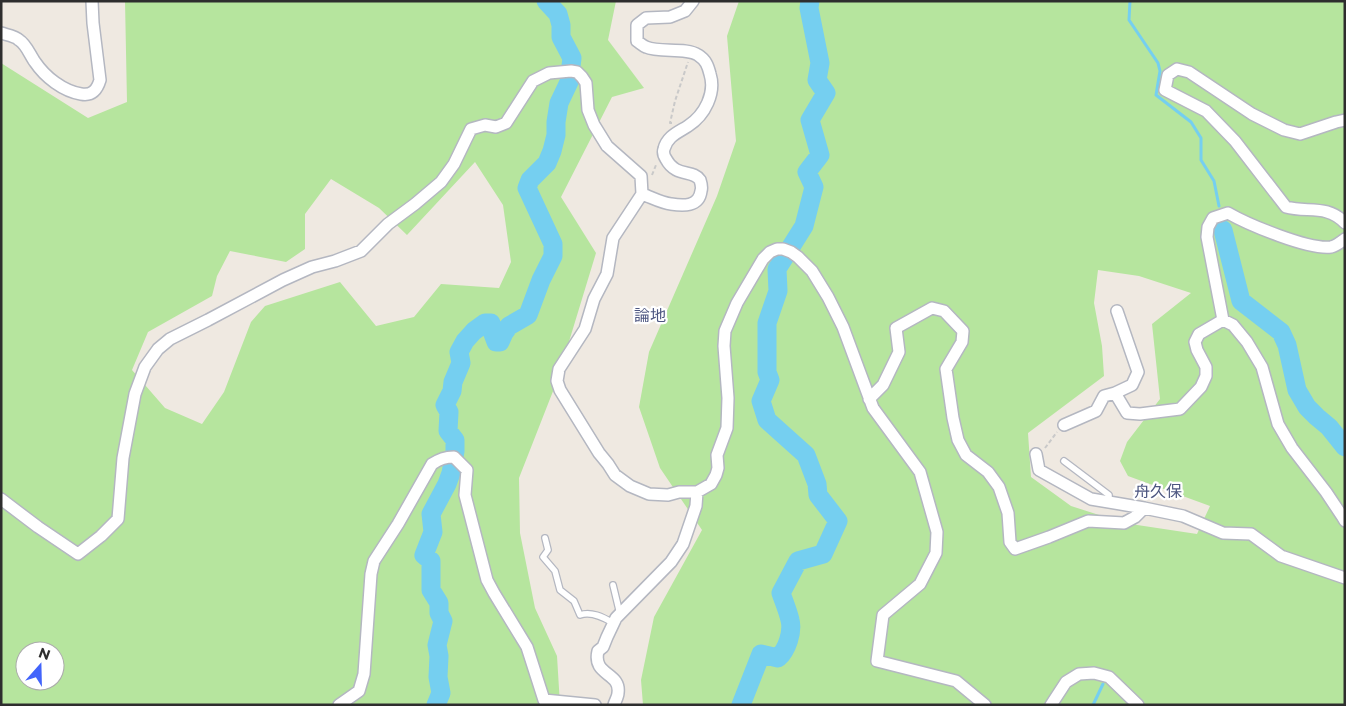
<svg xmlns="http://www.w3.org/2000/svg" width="1346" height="706" font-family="Montserrat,'Noto Sans JP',sans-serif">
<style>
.green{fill:#b6e59e;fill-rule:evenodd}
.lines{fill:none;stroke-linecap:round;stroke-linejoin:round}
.stream{stroke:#75cff0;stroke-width:3}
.river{stroke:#75cff0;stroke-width:19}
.service-casing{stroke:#b4b7c1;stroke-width:8}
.minor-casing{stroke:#b4b7c1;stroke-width:14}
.path{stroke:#c9c9c9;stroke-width:2;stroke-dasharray:4 2.5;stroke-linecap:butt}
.service{stroke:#fff;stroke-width:5.5}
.minor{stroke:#fff;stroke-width:11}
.labels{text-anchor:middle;stroke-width:4.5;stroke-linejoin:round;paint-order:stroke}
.neighbourhood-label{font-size:16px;fill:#4d5680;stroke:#fff}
</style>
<rect width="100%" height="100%" fill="#efe9e1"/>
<path class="green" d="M125 1H616L608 40 644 88 612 97 561 197 596 253 557 381 519 478 520 533 535 608 557 656 560 705H1V63L88 118 127 102ZM475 162 503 205 511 262 499 288 441 284 414 317 376 326 340 282 265 306 251 322 224 392 202 424 165 408 132 370 148 332 212 296 217 276 230 251 286 262 305 249V214L331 179 379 208 407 235ZM25 651H55V681H25Z
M739 1H1345V705H643L641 680 654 617 702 530 660 468 639 407 649 352 717 196 736 141 727 36ZM1098 270 1139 276 1191 293 1152 324 1160 399 1127 442 1120 461 1128 476 1210 506 1197 534 1124 523 1071 506 1031 477 1028 433 1104 376 1102 346 1094 303Z"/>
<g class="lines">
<path class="stream" d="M1130 1 1129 20 1158 63 1160 71 1156 95 1191 122 1201 138V160L1214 181 1219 206
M1222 225 1223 230
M1093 705 1103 684"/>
<path class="river" d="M1223 230 1241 301 1281 332 1287 345 1297 390 1307 407 1317 417 1329 427 1345 447
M436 705 441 693 438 677 439 656 437 645 443 621 439 613V603L431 590V561L424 555 433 532 431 514 447 484 451 473 455 451V440L448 431 449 412 445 405 452 391 453 382 461 363 459 352 465 341 474 331 485 323H491L493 334 496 342H500L504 333 509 326 528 315 541 280 553 256V244L527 188 530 180 547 163 552 151 556 135V122L559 103 569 82 572 58 561 37V25L558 14 546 1
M741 705 761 654 778 658C787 650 793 632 790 620 788 611 784 602 781 593L798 561 823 554 838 521 818 495 817 484 806 455 767 420 761 401 770 380 767 372V323L778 291 777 269 804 226 814 187 807 172 820 155 810 120 826 93 817 80 820 63 809 8 810 1"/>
<g class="service-casing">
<path id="service" d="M1064 461 1109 495V502
M545 538 548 550 543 557 555 571 560 590 574 601 580 615C591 611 603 617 613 623
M613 585 620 614"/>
</g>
<g class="minor-casing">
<path id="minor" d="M1 33C7 35 15 36 19 40 26 44 30 55 35 62 45 77 63 91 81 94 92 96 97 90 100 80L93 23 92 1
M1345 120 1336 122 1300 134 1284 130 1252 114 1189 72 1177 69 1168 75 1165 90 1206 111 1235 141 1286 207C1307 213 1327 204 1345 223
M642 194 613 238 607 274 594 299 585 329 559 369 557 381 560 390 599 453 608 464 615 475 630 486 649 494 668 495 679 492H697L711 484 716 475 718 468 717 455 727 428 728 398 724 346 725 331 737 303 763 259 770 252 777 249H783L791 252 798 257 812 271 828 297 843 327 873 408 920 472 937 532 936 553 920 584 883 615 877 661 956 681 985 705
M1345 239C1341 242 1336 246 1331 247 1309 250 1249 225 1228 213L1213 218 1208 227 1207 237 1223 320 1233 325 1247 342 1262 367 1278 424 1292 448 1326 492 1342 516 1345 521
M1115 393 1132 385 1138 372 1117 311
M869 399 883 385 899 352 896 328 932 308 944 311 963 331 962 342 946 369 953 418 958 440 966 455 988 472 999 487 1008 513 1010 542 1015 549 1049 537 1088 521 1124 523 1135 517 1144 508 1183 516 1223 533 1251 534 1281 556 1345 578
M1064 425 1096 411 1104 396 1115 393 1127 413 1140 414 1180 409 1201 387 1206 376V367L1197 350 1195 342 1199 334 1223 320
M1036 454 1039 470 1091 499 1144 508
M1 499 38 527 78 554 101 536 118 519 123 458 135 394 145 367 158 349 170 339 208 320 283 280 312 267 335 261 361 251 388 224 415 204 441 182 454 164 471 129 485 125 496 127 506 123 533 81 549 73 571 71 577 72 582 77 586 83 588 110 594 125 607 146 641 176 642 194C651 197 661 203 671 204 683 206 699 207 701 191 702 188 701 183 700 180 693 169 676 178 666 159 664 156 663 152 664 149 667 136 679 132 688 126 705 115 716 93 710 74 708 66 706 60 698 55 686 47 659 53 646 47 643 46 640 43 637 41V25L646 18 670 17 685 11 693 1
M339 705 359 691 364 674 371 574 374 561 398 524 432 464C440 459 445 457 454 457L467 470 465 495 487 580 494 593 527 647 544 700 595 705
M614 705C615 701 618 697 618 693 621 672 592 676 598 651L603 647 607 637 616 618 671 562 683 544 696 506 697 492
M1051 705 1066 682 1079 674 1094 673 1109 677 1138 705"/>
</g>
<path class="path" d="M672 123H670L675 101 688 62
M652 175 656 165
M1045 448 1057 432"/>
<use href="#service" class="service"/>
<use href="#minor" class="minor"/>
</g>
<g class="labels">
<g class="neighbourhood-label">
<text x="650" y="321">論地</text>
<text x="1158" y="497">舟久保</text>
</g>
</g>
<rect width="1346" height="706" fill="none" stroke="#2e2e2e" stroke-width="5"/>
<g transform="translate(40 666) rotate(20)"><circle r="24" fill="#ffffff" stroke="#ababab"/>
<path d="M0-4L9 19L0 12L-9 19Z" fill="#4264fb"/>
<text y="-8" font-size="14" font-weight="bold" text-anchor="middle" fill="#2e2e2e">N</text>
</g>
</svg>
